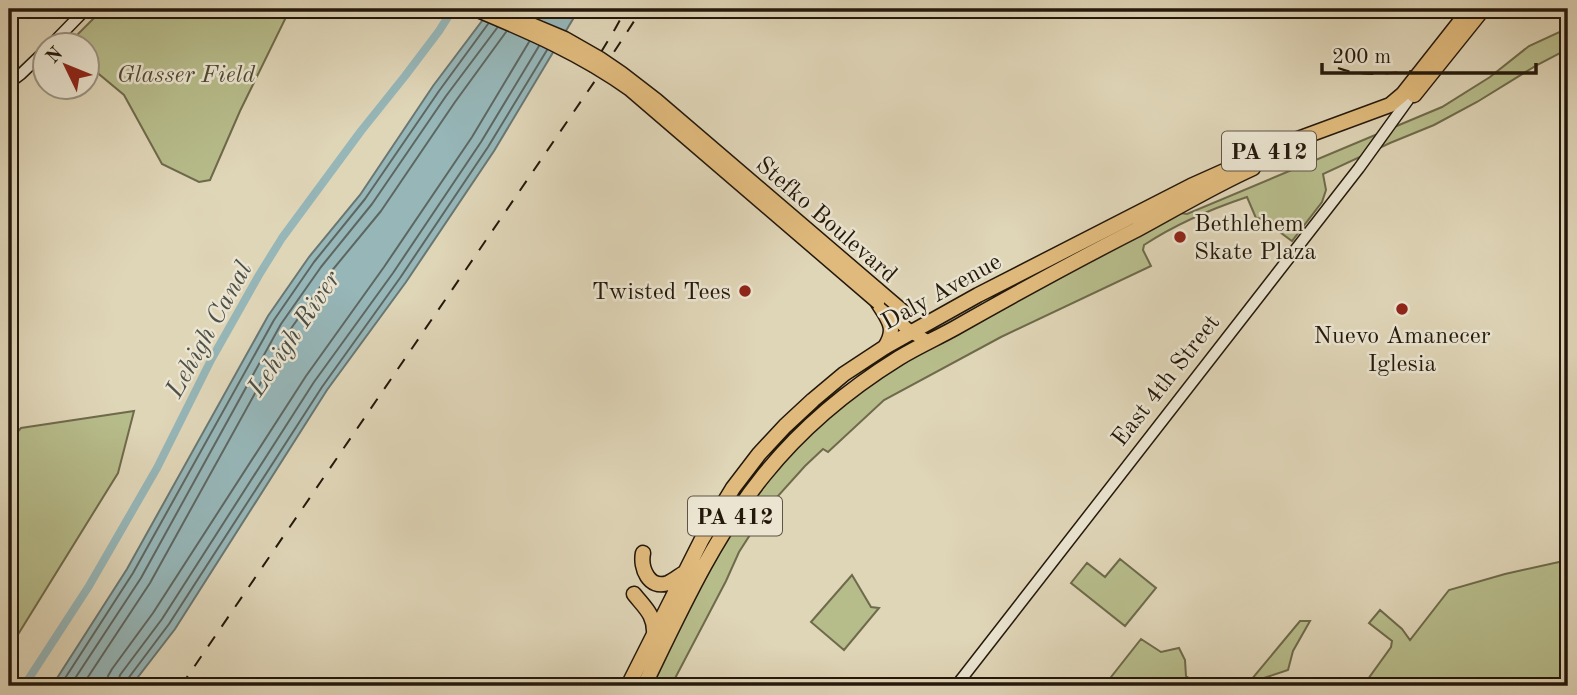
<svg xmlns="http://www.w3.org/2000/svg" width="1577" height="695" font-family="'Old Standard TT',serif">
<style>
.green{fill:#b7bc8b;stroke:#6e6a4b;stroke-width:2}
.water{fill:#96b6b8;stroke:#687773;stroke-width:2}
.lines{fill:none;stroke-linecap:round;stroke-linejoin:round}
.shore{stroke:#5d6762;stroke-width:2}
.canal{stroke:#96b6b8;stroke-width:8}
.secondary-casing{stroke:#24180b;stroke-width:13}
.primary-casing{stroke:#24180b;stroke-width:15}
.highway-casing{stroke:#24180b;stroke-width:17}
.secondary{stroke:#eae4d0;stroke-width:10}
.primary{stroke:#e0ba7c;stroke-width:12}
.highway{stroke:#e0ba7c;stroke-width:14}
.rail{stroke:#24180b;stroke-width:2;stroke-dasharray:12 12;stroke-linecap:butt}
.primary-bridge-casing{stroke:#24180b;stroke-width:15;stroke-linecap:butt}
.primary-bridge{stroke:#e0ba7c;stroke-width:12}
.poi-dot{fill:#8f2418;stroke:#eae4d0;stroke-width:2.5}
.labels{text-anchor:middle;stroke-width:5;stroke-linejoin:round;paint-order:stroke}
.shield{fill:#eae4d0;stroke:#5f5546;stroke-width:2}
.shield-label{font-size:23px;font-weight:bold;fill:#24180b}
.park-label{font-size:24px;font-style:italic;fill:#504931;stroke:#eae4d0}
.street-label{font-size:24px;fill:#24180b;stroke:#eae4d0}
.poi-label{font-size:24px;fill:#24180b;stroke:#eae4d0;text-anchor:start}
.water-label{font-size:26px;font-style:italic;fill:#4c4f48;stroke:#eae4d0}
</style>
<rect width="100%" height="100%" fill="#dfd5b7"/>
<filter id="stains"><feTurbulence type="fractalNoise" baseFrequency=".00286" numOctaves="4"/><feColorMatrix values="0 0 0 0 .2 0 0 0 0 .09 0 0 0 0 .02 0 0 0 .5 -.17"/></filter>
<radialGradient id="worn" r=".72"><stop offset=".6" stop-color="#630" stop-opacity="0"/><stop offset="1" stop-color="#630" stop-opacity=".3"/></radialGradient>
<path class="green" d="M103 9H290L240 111 210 180 199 182 162 164 124 95 88 65V46L67 45Z
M1568 28V49L1537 65 1477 102 1434 125 1390 143 1323 174 1326 190 1322 202 1292 241 1262 219 1256 218 1247 197C1211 209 1176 224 1144 245L1143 250 1151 266 1001 337 884 400 828 452 823 449 805 466 768 507 739 552 726 581 671 686H648L702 580 741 513 783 460 839 407 908 357 1180 213 1187 214 1442 107 1490 77 1529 46Z
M134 411 118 473 9 649V441L21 428Z
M1120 559 1156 588 1125 626 1071 583 1087 563 1105 577Z
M1568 560V686H1363L1391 647 1392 641 1369 623 1380 610 1402 629 1410 640 1449 590 1505 574Z
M852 575 871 607 879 608 844 650 811 622Z
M1300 621H1310L1293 651 1288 670 1264 678 1263 686H1246Z
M1141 639 1161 652 1179 648 1185 660 1186 676 1199 686H1104Z"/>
<path class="water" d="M491 9H579L494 151 406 282 327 390 175 629 131 686H52L127 569 268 316 309 257 360 195 433 86Z"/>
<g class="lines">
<path class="shore" d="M60 686 133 573 274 320 314 262 365 199 439 91 488 24
M70 686 141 578 281 324 321 267 372 204 446 96 497 28
M82 686 150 583 290 330 330 273 381 211 455 102 506 32
M107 686 108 676 112 669 153 613 306 376 384 267 472 137 529 42
M117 686 120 675 162 619 314 382 393 273 481 142 539 46
M126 686 127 680 169 624 322 387 400 278 488 147 547 50"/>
<path class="canal" d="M24 686 89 586 157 468 211 360 259 275 282 238 361 131 405 76 439 31 453 9"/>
<g class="secondary-casing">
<path id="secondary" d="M50 46 86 9
M9 83 21 74 46 50
M956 686 1359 168 1408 100V88"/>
</g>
<g class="primary-casing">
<path id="primary" d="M882 307 911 332 929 342"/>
</g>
<g class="highway-casing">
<path id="highway" d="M1414 95 1483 9
M878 303C889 320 897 329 885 347
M643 553C640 568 649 590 668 583 673 581 679 576 684 573
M634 594C645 608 655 615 654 634
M628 686 702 539 733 488 759 454 785 426 813 400 844 374 885 347 978 295 1191 186 1287 143 1390 105 1403 94 1470 9
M644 686C679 614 713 538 764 475 801 429 849 389 899 358 917 347 937 338 955 328 1015 294 1075 261 1136 230 1175 209 1213 186 1253 168"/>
</g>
<use href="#secondary" class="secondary"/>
<use href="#primary" class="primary"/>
<use href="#highway" class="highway"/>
<path class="rail" d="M1338 68C1363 77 1385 74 1411 71
M589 72 615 29 626 9
M181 686 601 72 642 9"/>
<g class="primary-bridge-casing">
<path id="primary-bridge" d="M473 9C528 32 582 55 630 90L878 303
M496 9 565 38 600 58 622 73 657 100 907 314"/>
</g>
<use href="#primary-bridge" class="primary-bridge"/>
</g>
<g class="poi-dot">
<circle cx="1180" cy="237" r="7"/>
<circle cx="745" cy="291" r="7"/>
<circle cx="1402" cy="309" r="7"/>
</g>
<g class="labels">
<g class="shield">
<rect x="1222" y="131.5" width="94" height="39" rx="5"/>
<rect x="688" y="496.5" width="94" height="39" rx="5"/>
</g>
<g class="shield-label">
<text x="1269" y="159">PA 412</text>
<text x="735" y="524">PA 412</text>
</g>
<g class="park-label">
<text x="186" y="82">Glasser Field</text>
</g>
<g class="street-label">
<text transform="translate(827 219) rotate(41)" y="8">Stefko Boulevard</text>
<text transform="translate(941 291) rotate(-29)" y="8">Daly Avenue</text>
<text transform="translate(1165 380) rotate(-52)" y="8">East 4th Street</text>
</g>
<g class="poi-label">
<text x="1194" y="231">Bethlehem<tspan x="1194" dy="28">Skate Plaza</tspan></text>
<text x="731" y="299" text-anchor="end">Twisted Tees</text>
<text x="1402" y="343" text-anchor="middle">Nuevo Amanecer<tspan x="1402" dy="28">Iglesia</tspan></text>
</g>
<g class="water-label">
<text transform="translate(208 329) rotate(-61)" y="9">Lehigh Canal</text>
<text transform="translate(293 333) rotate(-56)" y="9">Lehigh River</text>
</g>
</g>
<rect width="1577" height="695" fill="none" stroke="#dfd5b7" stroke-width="35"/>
<rect x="10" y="10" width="1556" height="674" fill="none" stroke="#24180b" stroke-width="3.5"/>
<rect x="18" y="18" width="1542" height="660" fill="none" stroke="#24180b" stroke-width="2"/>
<g transform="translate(66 66) rotate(313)"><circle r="33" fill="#eae4d0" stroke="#9b9281" stroke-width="2"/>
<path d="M0-5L12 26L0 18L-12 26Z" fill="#8f2418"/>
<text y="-10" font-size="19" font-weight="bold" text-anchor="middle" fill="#24180b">N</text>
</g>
<path d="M1322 63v10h214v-10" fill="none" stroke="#24180b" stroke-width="3.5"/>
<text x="1332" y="63" font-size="21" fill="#24180b" stroke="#eae4d0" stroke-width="5" paint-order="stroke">200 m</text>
<rect width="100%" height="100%" filter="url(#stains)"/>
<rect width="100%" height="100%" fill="url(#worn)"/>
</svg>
